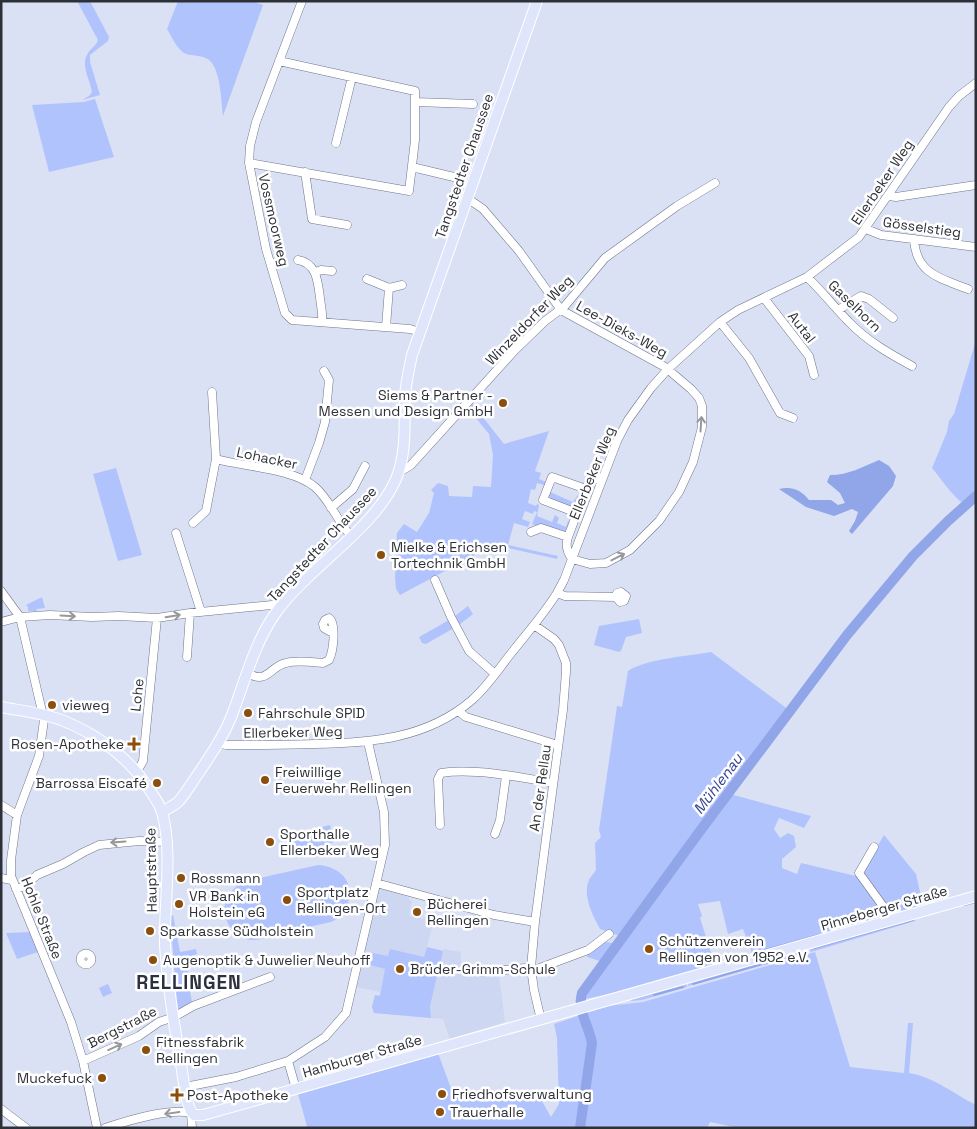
<svg xmlns="http://www.w3.org/2000/svg" width="977" height="1129" font-family="'Space Grotesk',sans-serif">
<style>
.built{fill:#ced7f2}
.green{fill:#b1c3fc}
.water{fill:#91a5e9}
.lines{fill:none;stroke-linecap:round;stroke-linejoin:round}
.stream{stroke:#91a5e9;stroke-width:2}
.river{stroke:#91a5e9;stroke-width:10}
.minor-casing{stroke:#707688;stroke-width:9}
.major-casing{stroke:#fff;stroke-width:12}
.minor{stroke:#fff;stroke-width:8}
.major{stroke:#dfe6fb;stroke-width:10}
.oneway{stroke:#96989b}
.poi-dot{fill:#8a4f0c;stroke:#fff;stroke-width:2}
.labels{text-anchor:middle;stroke-width:5;stroke-linejoin:round;paint-order:stroke}
.street-label{font-size:14px;fill:#2d3037;stroke:#fff}
.poi-label{font-size:14px;fill:#2d3037;stroke:#fff;text-anchor:start}
.water-label{font-size:15px;font-style:italic;fill:#344494;stroke:#fff}
.district-label{font-size:19px;font-weight:bold;letter-spacing:1px;fill:#2c3040;stroke:#fff}
</style>
<rect width="100%" height="100%" fill="#dae1f5"/>
<path class="built" d="M378 887 408 896 410 900 412 901 409 916 423 919 426 917 434 919 427 947 443 951 444 949 461 952V975L499 974 505 1022 450 1039 443 1019 374 1013 372 1007 375 995 379 996 380 992 357 987Z"/>
<path class="green" d="M77 1H90L109 37 108 41 90 55V62L100 95 82 100 89 96 92 92C90 79 80 65 88 53 91 48 96 46 98 40Z
M178 1H252L263 5 223 116C221 101 221 70 209 60 203 55 193 56 186 54 177 50 172 37 167 29Z
M95 99 114 157 49 172 32 105 84 102Z
M976 340V501L968 507C954 499 942 480 932 468L947 432 949 421 954 414Z
M471 402 504 444 549 431 535 471 541 473 539 479 546 482 547 486 537 483 535 490 531 489 528 503 536 506 537 504 539 505 537 516 552 522 555 515 559 518 557 523 566 527 568 521 571 523 567 533 564 535 532 524 537 512 534 511 533 514 525 511 522 519 530 522 528 527 514 523 508 545 558 556 557 559 494 545 400 595 396 589 395 577 397 533 404 524 417 532 429 513 434 493 431 490 438 483 448 486 449 496 472 497 473 486 491 487 493 455 489 434 467 407Z
M116 468 142 555 118 561 93 474Z
M555 480 550 492 573 502 582 489 583 492 577 509 545 499 552 481Z
M42 597 45 608 37 609 36 611H28V607L26 605Z
M468 606 473 614 459 625 455 616Z
M639 619 642 633 626 637 621 651 619 652 594 645 599 626Z
M449 620 454 628 426 644 422 643 419 637Z
M711 652 789 710 664 876 668 879 730 794 811 816 804 828 779 818 774 829 780 838 788 833 794 836 796 847 782 859V868L797 874 801 863 860 877 886 916 752 953 743 929 728 934 720 901 698 904 702 916 700 918 715 965 624 991 575 1001 580 989 600 961 587 957 589 951 605 942 614 943 620 936 600 929C593 916 582 896 589 880 591 876 594 873 596 870L595 843 601 837 599 830 617 706 622 707 628 671C645 659 689 656 711 652Z
M330 825 334 842 297 852 292 834Z
M884 835 916 874 923 906 892 913 862 873Z
M318 865C336 866 353 878 349 898 348 903 347 909 344 913 341 917 335 920 331 922 313 926 295 930 277 935 270 936 262 940 255 940 240 941 227 928 225 914 222 900 231 890 242 882Z
M173 915 180 952 196 949 197 954 187 958 185 965C189 972 189 977 191 984L189 987 193 1006 178 1014 170 916Z
M916 918 915 921 811 952 809 949 810 947Z
M30 932 38 952 17 959 6 933Z
M427 947 443 951 430 1006 431 1018 374 1013 372 1007 375 995 380 996 385 969 370 965 373 953 388 956 390 949 424 957Z
M807 948 808 953 688 986 689 980Z
M815 952 850 1067 904 1073 908 1023H913L909 1073C934 1077 954 1094 976 1105V1128H739L710 1122 707 1128H304L307 1126 298 1094 438 1053 452 1091H487L538 1094 551 1117 559 1104 557 1038 554 1024 607 1006 643 1002Z
M686 983 687 987 642 1000 631 1001 634 996Z
M108 984 112 993 103 997 99 988Z"/>
<path class="water" d="M879 460 889 466 896 476 893 486 852 534 849 531 855 521 858 512 852 509 834 516 806 507 779 489C792 486 801 490 809 500H831L838 505 845 503 840 493 827 482 830 475C849 475 862 467 879 460Z"/>
<g class="lines">
<path class="stream" d="M964 905 976 902
M814 948 913 920
M754 953 819 935
M693 984 804 952
M654 995 683 987
M584 1017 587 1016"/>
<path class="river" d="M580 1128 592 1043C589 1026 577 1010 582 993L700 831 847 635 913 556 948 521 976 496"/>
<g class="minor-casing">
<path id="minor" d="M302 1 256 122 250 146 249 163 266 249 285 313 292 320 410 329 420 332
M415 102 473 104
M336 143 352 77
M249 163 409 191 415 140V91L279 61
M412 167 458 178
M305 172 312 219 347 225
M889 196 896 197 976 185
M467 198 483 209 519 251 561 310 665 367 691 389 699 398 702 406V427L693 462 679 492 659 521 630 550 606 563 590 564 572 559C567 552 565 545 568 537L588 484 594 479 603 477
M866 229 881 235 976 247
M914 239C916 274 940 278 968 289
M298 260C317 263 318 283 320 298 321 307 323 314 322 322
M316 272 321 270 332 271
M807 277C822 291 835 308 849 322 867 341 890 354 912 366
M367 279 389 288
M764 298 809 356 814 375
M838 310 861 296 869 299 893 318
M720 322 749 358 780 413 793 418
M386 327 389 288 402 285
M212 392 216 459C244 467 292 468 315 487 330 500 337 521 351 536
M398 473 411 465 515 350 545 321 564 307 605 258 677 206 715 183
M305 480 319 443 325 422 329 380 324 371
M331 508 353 489 365 466
M577 513 543 500 552 477 586 489
M193 523 206 511 216 459
M531 532 541 528 568 537
M176 533 201 612
M435 580 451 617 469 651 495 674
M1 591 20 617 44 720 39 756 17 815 11 860V876L71 1022 83 1061 97 1128
M557 593 565 596 616 597 620 602 624 601 626 596 621 592 617 593 616 597
M1 622 20 617 50 615 92 617 119 616 157 618 190 613 282 604
M534 625 554 639 559 645 566 663V672L563 710 535 922 531 968 534 990 541 1020
M187 657 190 613
M247 673C268 685 270 666 286 663 298 660 311 662 323 663L329 660C333 652 337 624 329 618L325 620 323 624 324 628 333 633
M458 711 466 717 558 745
M218 743 226 745C256 745 285 745 314 744 370 743 427 739 472 700 488 686 500 667 513 651 528 632 544 614 557 593L564 580 617 441 628 420 651 388 668 369 720 322 738 310 807 277 859 237 949 107 959 96 976 83
M134 770 139 768 143 761 157 618
M1 805 17 815
M440 825 438 779 441 773C474 768 520 777 553 783
M495 834 500 820 506 776
M874 847 859 873 893 920
M1 878 12 880
M376 883 494 915 535 922
M16 889 25 886 37 875 63 864 84 852 99 845 139 841 167 842
M80.5 959a5.5 5.5 0 1 1 11 0a5.5 5.5 0 1 1-11 0Z
M481 972 526 968 537 969 588 950 609 934
M83 1061 139 1036 159 1022 174 1017 193 1006 270 977
M288 1061 296 1089
M185 1087 236 1077 288 1061 325 1037 346 1013 385 845 384 812 368 742
M1 1109 26 1128
M105 1128C126 1121 170 1108 191 1113L192 1128"/>
</g>
<g class="major-casing">
<path id="major" d="M1 707C22 711 44 713 64 721 96 734 128 757 147 786 152 794 159 802 162 812 173 851 164 903 165 944 167 984 174 1025 181 1064 183 1075 186 1109 194 1115H203L221 1110 976 896
M162 812C167 809 173 806 178 802 184 796 189 787 194 780 208 759 223 738 232 715 245 681 254 644 275 614 308 567 374 530 396 479 407 452 404 424 405 396 406 382 409 369 412 355L537 1"/>
</g>
<use href="#minor" class="minor"/>
<use href="#major" class="major"/>
</g>
<defs><path id="oneway-shaft" d="M-6 0H5M1.5-3L5.5 0L1.5 3" fill="none" stroke-width="1.6" stroke-linecap="round" stroke-linejoin="round" transform="scale(1.25)"/></defs>
<g class="oneway">
<use href="#oneway-shaft" transform="translate(701 424) rotate(-86)"/>
<use href="#oneway-shaft" transform="translate(618 557) rotate(-27)"/>
<use href="#oneway-shaft" transform="translate(68 616) rotate(3)"/>
<use href="#oneway-shaft" transform="translate(173 616) rotate(-9)"/>
<use href="#oneway-shaft" transform="translate(118 842) rotate(176)"/>
<use href="#oneway-shaft" transform="translate(115 1047) rotate(-24)"/>
<use href="#oneway-shaft" transform="translate(172 1113) rotate(172)"/>
</g>
<g class="poi-dot">
<circle cx="503" cy="403" r="5"/>
<circle cx="381" cy="555" r="5"/>
<circle cx="52" cy="705" r="5"/>
<circle cx="248" cy="713" r="5"/>
<path d="M131.5 736.5h5v5h5v5h-5v5h-5v-5h-5v-5h5z"/>
<circle cx="265" cy="780" r="5"/>
<circle cx="157" cy="783" r="5"/>
<circle cx="270" cy="842" r="5"/>
<circle cx="181" cy="878" r="5"/>
<circle cx="287" cy="900" r="5"/>
<circle cx="179" cy="904" r="5"/>
<circle cx="417" cy="912" r="5"/>
<circle cx="150" cy="931" r="5"/>
<circle cx="649" cy="949" r="5"/>
<circle cx="153" cy="960" r="5"/>
<circle cx="400" cy="969" r="5"/>
<circle cx="146" cy="1050" r="5"/>
<circle cx="102" cy="1078" r="5"/>
<circle cx="442" cy="1094" r="5"/>
<path d="M174.5 1087.5h5v5h5v5h-5v5h-5v-5h-5v-5h5z"/>
<circle cx="440" cy="1112" r="5"/>
</g>
<g class="labels">
<g class="street-label">
<text transform="translate(464 166) rotate(-71)" y="5">Tangstedter Chaussee</text>
<text transform="translate(882 182) rotate(-56)" y="5">Ellerbeker Weg</text>
<text transform="translate(274 220) rotate(77)" y="5">Vossmoorweg</text>
<text transform="translate(922 227) rotate(8)" y="5">Gösselstieg</text>
<text transform="translate(855 306) rotate(44)" y="5">Gaselhorn</text>
<text transform="translate(529 320) rotate(-46)" y="5">Winzeldorfer Weg</text>
<text transform="translate(802 327) rotate(52)" y="5">Autal</text>
<text transform="translate(622 329) rotate(29)" y="5">Lee-Dieks-Weg</text>
<text transform="translate(267 458) rotate(12)" y="5">Lohacker</text>
<text transform="translate(592 473) rotate(-68)" y="5">Ellerbeker Weg</text>
<text transform="translate(322 544) rotate(-47)" y="5">Tangstedter Chaussee</text>
<text transform="translate(137 695) rotate(-84)" y="5">Lohe</text>
<text transform="translate(293 732) rotate(-1)" y="5">Ellerbeker Weg</text>
<text transform="translate(540 788) rotate(-82)" y="5">An der Rellau</text>
<text transform="translate(151 870) rotate(-91)" y="5">Hauptstraße</text>
<text transform="translate(884 908) rotate(-16)" y="5">Pinneberger Straße</text>
<text transform="translate(42 918) rotate(68)" y="5">Hohle Straße</text>
<text transform="translate(122 1027) rotate(-27)" y="5">Bergstraße</text>
<text transform="translate(362 1056) rotate(-16)" y="5">Hamburger Straße</text>
</g>
<g class="poi-label">
<text x="493" y="400" text-anchor="end">Siems &amp; Partner -<tspan x="493" dy="16">Messen und Design GmbH</tspan></text>
<text x="391" y="552">Mielke &amp; Erichsen<tspan x="391" dy="16">Tortechnik GmbH</tspan></text>
<text x="62" y="710">vieweg</text>
<text x="258" y="718">Fahrschule SPID</text>
<text x="124" y="749" text-anchor="end">Rosen-Apotheke</text>
<text x="275" y="777">Freiwillige<tspan x="275" dy="16">Feuerwehr Rellingen</tspan></text>
<text x="147" y="788" text-anchor="end">Barrossa Eiscafé</text>
<text x="280" y="839">Sporthalle<tspan x="280" dy="16">Ellerbeker Weg</tspan></text>
<text x="191" y="883">Rossmann</text>
<text x="297" y="897">Sportplatz<tspan x="297" dy="16">Rellingen-Ort</tspan></text>
<text x="189" y="901">VR Bank in<tspan x="189" dy="16">Holstein eG</tspan></text>
<text x="427" y="909">Bücherei<tspan x="427" dy="16">Rellingen</tspan></text>
<text x="160" y="936">Sparkasse Südholstein</text>
<text x="659" y="946">Schützenverein<tspan x="659" dy="16">Rellingen von 1952 e.V.</tspan></text>
<text x="163" y="965">Augenoptik &amp; Juwelier Neuhoff</text>
<text x="410" y="974">Brüder-Grimm-Schule</text>
<text x="156" y="1047">Fitnessfabrik<tspan x="156" dy="16">Rellingen</tspan></text>
<text x="92" y="1083" text-anchor="end">Muckefuck</text>
<text x="452" y="1099">Friedhofsverwaltung</text>
<text x="187" y="1100">Post-Apotheke</text>
<text x="450" y="1117">Trauerhalle</text>
</g>
<g class="water-label">
<text transform="translate(718 784) rotate(-53)" y="5">Mühlenau</text>
</g>
<g class="district-label">
<text x="189" y="989">RELLINGEN</text>
</g>
</g>
<rect width="977" height="1129" fill="none" stroke="#2d3037" stroke-width="5"/>
</svg>
